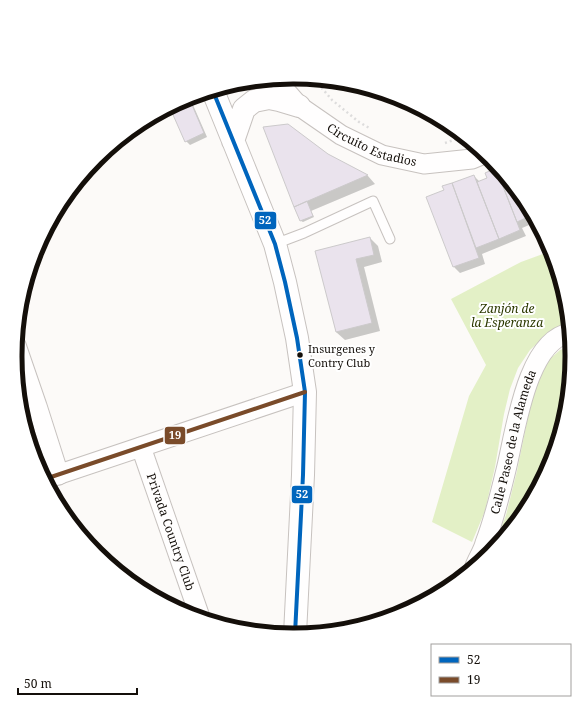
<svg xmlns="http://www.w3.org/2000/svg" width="587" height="712" font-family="'Noto Serif',serif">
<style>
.green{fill:#e3f0c6}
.shadow{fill:#0003}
.building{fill:#eae3ed;stroke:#cccacb}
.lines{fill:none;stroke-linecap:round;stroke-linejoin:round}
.lane-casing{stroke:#c7c2bf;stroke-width:11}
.street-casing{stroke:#c7c2bf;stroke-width:21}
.highway-casing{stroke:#c7c2bf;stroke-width:24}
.path{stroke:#dddcdc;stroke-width:2.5;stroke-dasharray:2 3;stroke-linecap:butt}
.lane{stroke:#fffefe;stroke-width:9}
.street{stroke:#fffefe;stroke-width:19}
.highway{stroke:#fffefe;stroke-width:22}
.bus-1-casing{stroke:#fff;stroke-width:7}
.bus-2-casing{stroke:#fff;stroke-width:7}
.bus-1{stroke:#0065bd;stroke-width:4}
.bus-2{stroke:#7a4b2a;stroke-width:4}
.bus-dot{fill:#140f0a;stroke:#fff;stroke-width:1.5}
.labels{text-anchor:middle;stroke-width:4;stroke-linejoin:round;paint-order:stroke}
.bus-label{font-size:11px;fill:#140f0a;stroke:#fff;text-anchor:start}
.street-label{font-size:12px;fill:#140f0a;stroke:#fff}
.park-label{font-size:12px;font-style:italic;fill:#2c3900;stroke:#fff}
.rim{fill:none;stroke:#140f0a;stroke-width:5}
.line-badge{stroke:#fff;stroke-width:1.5}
.badge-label{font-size:11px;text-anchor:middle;font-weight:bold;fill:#fff}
</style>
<rect width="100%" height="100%" fill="#fcfaf8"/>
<path class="green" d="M551 251 567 302 569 325 548 333 530 350 518 368 510 389 504 414 495 467 485 511 472 542 432 522 469 396 486 365 451 299 521 262Z
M571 346 572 356 567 411 551 463 525 511 493 550 506 515 517 471 534 387 543 365 560 350Z"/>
<path class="shadow" d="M190 98 207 137 190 145 186 141 171 107Z
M327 155 368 176 375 184 311 211 314 217 303 222 301 221 295 206Z
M495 170 502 176 505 184 509 182 525 201 540 230 534 223 522 228 526 236 482 254 485 264 460 273 454 267 445 191 452 184 474 176 480 182 488 179Z
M370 238 378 246 382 262 364 267 380 331 345 340 336 332 316 251Z"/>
<path class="building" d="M189 98 204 133 185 142 170 108Z
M288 124 328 154 368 175 294 207 263 127Z
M496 168 520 230 499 239 477 182 487 178 485 173Z
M474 175 499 239 476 248 452 183Z
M508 181 525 201 537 223 534 225 530 216 517 222 502 184Z
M452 183 479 258 453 267 426 197 444 190 442 186Z
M307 201 313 216 300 221 294 207Z
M370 237 374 255 356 259 372 323 336 332 315 251Z"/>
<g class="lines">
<g class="lane-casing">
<path id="lane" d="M275 244 304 233 373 201 390 239"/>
</g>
<g class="street-casing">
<g id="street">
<path id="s1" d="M278 79 285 90 299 106 341 135 382 155 424 164 472 159 484 154"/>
<path d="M16 345 37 406 59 475"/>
<path id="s2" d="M141 447 200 617"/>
<path d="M45 479 305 392"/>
<path id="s3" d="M475 566C478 558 483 551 485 543 494 520 500 495 506 470 515 435 526 340 570 333"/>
</g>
</g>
<g class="highway-casing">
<path id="highway" d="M213 91 275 244 285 282 297 338 305 392 303 475 295 634
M233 141 244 109 254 101 269 98 279 100 299 106"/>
</g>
<path class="path" d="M315 80 332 100 359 122 371 129
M445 143 463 137"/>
<use href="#lane" class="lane"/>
<use href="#street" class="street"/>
<use href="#highway" class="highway"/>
<g class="bus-1-casing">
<path id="bus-1" d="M213 91 275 244 285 282 297 338 305 392 303 475 295 634"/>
</g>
<g class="bus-2-casing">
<path id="bus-2" d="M45 479 305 392"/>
</g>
<use href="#bus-1" class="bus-1"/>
<use href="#bus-2" class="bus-2"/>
</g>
<circle class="bus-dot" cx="300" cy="355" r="3.5"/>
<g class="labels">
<g class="bus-label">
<text x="308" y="353">Insurgenes y<tspan x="308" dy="14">Contry Club</tspan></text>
</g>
<g class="street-label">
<text dy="4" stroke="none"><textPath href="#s1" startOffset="118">Circuito Estadios</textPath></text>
<text dy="4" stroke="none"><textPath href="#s3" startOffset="130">Calle Paseo de la Alameda</textPath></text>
<text dy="4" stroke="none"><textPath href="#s2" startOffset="90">Privada Country Club</textPath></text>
</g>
<g class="park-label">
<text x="507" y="313">Zanjón de<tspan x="507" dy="14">la Esperanza</tspan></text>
</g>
</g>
<path d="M0 0H587V712H0ZM293 84H294A271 271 0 0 1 565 355V357A271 271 0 0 1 294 628H293A271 271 0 0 1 22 357V355A271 271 0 0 1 293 84Z" fill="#fff" fill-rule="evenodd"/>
<path class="rim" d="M293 84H294A271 271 0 0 1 565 355V357A271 271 0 0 1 294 628H293A271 271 0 0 1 22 357V355A271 271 0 0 1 293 84Z"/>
<g class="line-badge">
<rect x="254" y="211" width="23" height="19" rx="4" fill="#0065bd"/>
<rect x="164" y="426" width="22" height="19" rx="4" fill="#7a4b2a"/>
<rect x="291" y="485" width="22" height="19" rx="4" fill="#0065bd"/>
</g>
<g class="badge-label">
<text x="265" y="224">52</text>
<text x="175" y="439">19</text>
<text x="302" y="498">52</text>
</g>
<rect x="431" y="644" width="140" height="52" fill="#ffffff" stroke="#a19f9d"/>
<rect x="439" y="657" width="20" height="6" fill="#0065bd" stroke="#a19f9d"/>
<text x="467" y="664" font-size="12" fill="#140f0a">52</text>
<rect x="439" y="677" width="20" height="6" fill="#7a4b2a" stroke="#a19f9d"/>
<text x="467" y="684" font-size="12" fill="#140f0a">19</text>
<path d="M18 688v6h119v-6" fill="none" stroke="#140f0a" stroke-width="2"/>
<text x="24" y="688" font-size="12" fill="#140f0a" stroke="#ffffff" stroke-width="3" paint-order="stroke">50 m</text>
</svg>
